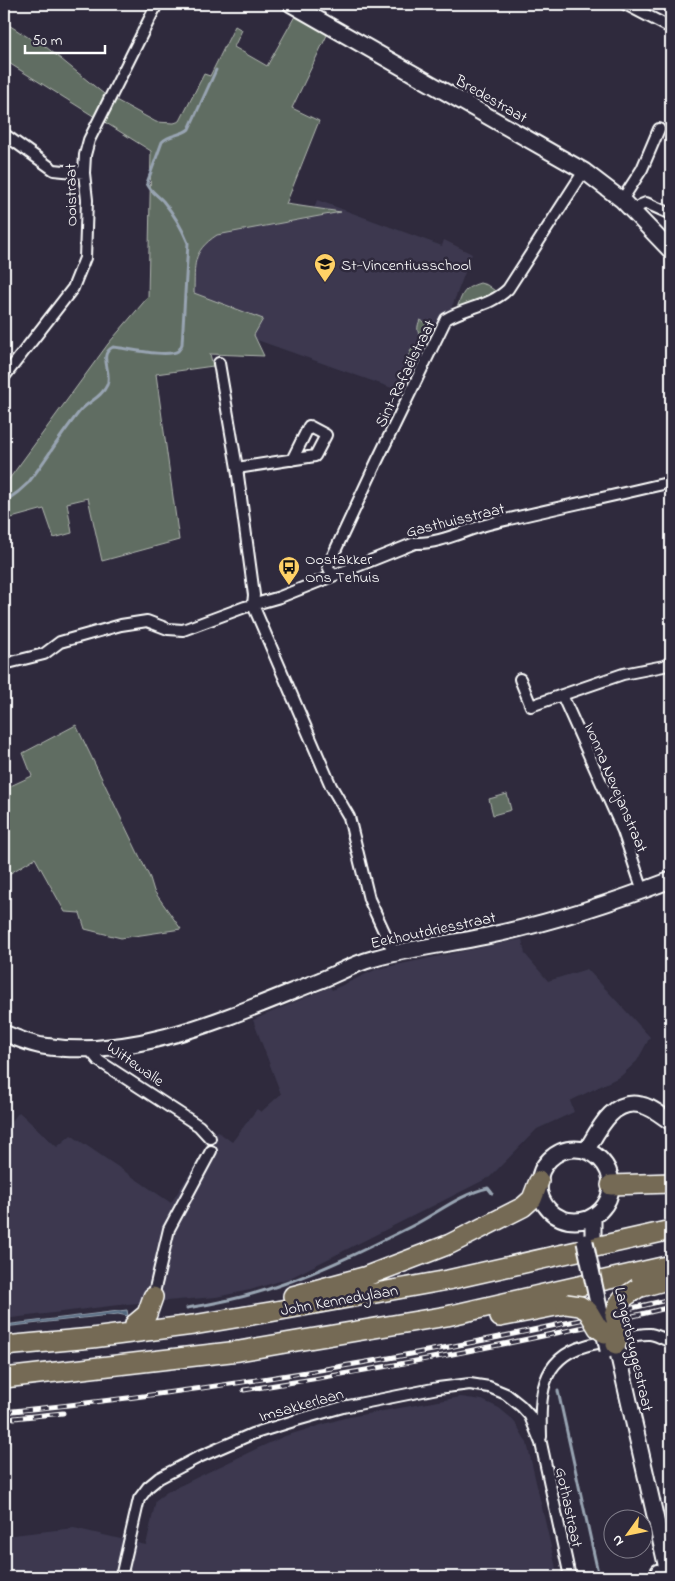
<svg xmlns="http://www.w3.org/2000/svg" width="675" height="1581" font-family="'Indie Flower',sans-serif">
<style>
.built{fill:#3c394f}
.green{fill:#616d62;stroke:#b0b6b0}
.water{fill:#53677f;stroke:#98a4b2}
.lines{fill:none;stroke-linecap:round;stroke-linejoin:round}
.stream{stroke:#98a4b2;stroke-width:3}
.street-casing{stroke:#fff;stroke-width:14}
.secondary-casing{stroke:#fff;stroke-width:19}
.highway-casing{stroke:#fff;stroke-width:22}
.street{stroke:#2f2a3d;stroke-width:10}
.secondary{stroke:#2f2a3d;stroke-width:15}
.highway{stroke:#756a55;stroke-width:19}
.rail-casing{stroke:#fff;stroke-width:5}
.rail{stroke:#2f2a3d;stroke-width:3;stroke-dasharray:9;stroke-linecap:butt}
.secondary-bridge-casing{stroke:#fff;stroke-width:19;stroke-linecap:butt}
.highway-bridge-casing{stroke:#fff;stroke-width:22;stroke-linecap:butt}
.secondary-bridge{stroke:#2f2a3d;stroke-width:15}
.highway-bridge{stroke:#756a55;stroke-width:19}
.labels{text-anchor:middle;stroke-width:5;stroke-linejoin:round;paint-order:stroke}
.street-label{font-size:16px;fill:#fff;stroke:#2f2a3d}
.poi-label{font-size:16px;fill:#fff;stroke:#2f2a3d;text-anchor:start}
</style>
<rect width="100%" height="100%" fill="#2f2a3d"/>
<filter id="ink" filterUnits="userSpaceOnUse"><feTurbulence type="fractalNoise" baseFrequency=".02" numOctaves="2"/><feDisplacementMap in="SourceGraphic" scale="10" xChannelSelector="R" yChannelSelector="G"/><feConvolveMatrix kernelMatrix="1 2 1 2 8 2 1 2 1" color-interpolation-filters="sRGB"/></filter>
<g filter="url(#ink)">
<path class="built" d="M317 200 442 246 444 240 472 254 451 309 406 393 187 315 192 242 262 215 300 205 314 209Z
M522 939 525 954 548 981 587 969 650 1037 637 1061 621 1076 570 1101 574 1112 537 1129 490 1177 290 1278 250 1290 216 1297 127 1304 4 1319V1131L19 1112 57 1147 71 1135 171 1203 217 1131 232 1142 257 1109 261 1112 281 1094 253 1020 330 987 332 990 377 969Z
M461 1397 482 1400 499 1408 510 1417 516 1424 527 1443 558 1577H4V1536L74 1528 146 1545 156 1500 167 1492 256 1449 285 1436 344 1418Z"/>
<path class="green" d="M295 16 328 33 292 108 319 121 286 204 341 212 217 235C191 252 195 265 194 293L263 319 254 335 264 356 210 354 213 366 156 374 179 540 102 561 88 498 67 503 72 533 54 538 44 509 4 520V486L108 344 148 297 151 151 103 121 114 99 156 122 174 123 180 121 204 74 210 76 235 26 242 30 234 47 267 66Z
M4 22 34 41 35 38 104 94 95 117 4 60Z
M480 283 487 285 498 293 457 308C463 292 464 288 480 283Z
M420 320 435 327C431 333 429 337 423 338 416 334 417 326 420 320Z
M416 345H419L422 352 413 370 406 368C408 360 408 350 416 345Z
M76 725 150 878 154 891 181 929 121 938 85 929 80 913 65 912 35 858 4 877V789L32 776 23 753Z
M507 794 511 810 493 815 489 799Z"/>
<path class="water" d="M127 1310 128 1316 118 1314 4 1327V1325Z"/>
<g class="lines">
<path class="stream" d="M4 502 18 492 28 483C46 460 61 434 80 411 88 402 102 397 107 385 113 372 97 355 113 347 126 348 167 358 178 351 180 349 181 347 182 344L188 243C182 228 173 213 163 201 157 195 149 190 147 183L162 142C170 134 181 136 189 129L216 70
M187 1308C220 1303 254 1295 286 1283 328 1268 370 1247 410 1227 436 1214 460 1194 488 1188L492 1193
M558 1391 599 1577"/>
<g class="street-casing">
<path id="street" d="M625 4 671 28
M4 134 54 170 84 173
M622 200 642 169 659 129
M634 211 641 205 646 203 671 214
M219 363 237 468 254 595 253 605 331 786 349 817 369 899 394 953
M4 377 73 288 85 258 87 200 84 173 85 155 89 140 157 4
M237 468 315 456 326 435 309 426 292 460
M332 575 328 566 377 461 446 319C466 307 491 306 508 289L584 171
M4 664 44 654 60 642 121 625 147 621 168 629 183 630 245 607 280 597 415 543C440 544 465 530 489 524 549 509 610 497 671 482
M520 679 531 706 562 695
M643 891 623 831 562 695 623 674 664 666 671 662
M89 1049 99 1061 199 1126 210 1138
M153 1297 169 1229 211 1151
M541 1437C540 1398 539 1359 585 1346 595 1343 605 1342 615 1340 626 1338 639 1333 650 1334 657 1335 664 1339 671 1342
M121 1577 139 1499 148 1487 159 1478 199 1457 252 1434 297 1420 343 1407 438 1388 470 1384 489 1387 506 1394 521 1406 530 1416 541 1443 570 1577
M656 1577 657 1570"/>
</g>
<g class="secondary-casing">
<path id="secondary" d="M291 4 584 171 622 200 671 251
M4 1033C16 1038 30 1044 43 1046 135 1061 232 1015 316 982 335 975 353 964 372 959 410 948 449 944 487 936 550 923 611 903 671 880
M539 1185a36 36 0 1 1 72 0a36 36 0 1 1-72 0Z
M586 1151C598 1131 612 1098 641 1105 652 1107 662 1116 671 1122
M593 1216V1240
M616 1344 669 1577"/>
</g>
<g class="highway-casing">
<path id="highway" d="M611 1185 671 1183
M638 1288 671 1279
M293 1296 364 1277 450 1244 523 1207 532 1199 539 1181
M500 1317 566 1304
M135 1324 147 1314 153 1297
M4 1346 92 1338 193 1325 270 1312 448 1280 671 1230
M4 1378 239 1351 297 1341 447 1316 671 1265"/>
</g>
<use href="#street" class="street"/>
<use href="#secondary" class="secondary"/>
<use href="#highway" class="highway"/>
<g class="rail-casing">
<path id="rail" d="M244 1390C388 1368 530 1341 671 1307
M4 1412C229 1389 451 1352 671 1299
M14 1418 63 1413"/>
</g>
<use href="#rail" class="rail"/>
<g class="secondary-bridge-casing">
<path id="secondary-bridge" d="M585 1242 608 1350"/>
</g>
<g class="highway-bridge-casing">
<path id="highway-bridge" d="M566 1304 580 1306 588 1311 598 1328 605 1333
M616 1344 619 1330 615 1316 618 1305 622 1299 638 1288"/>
</g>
<use href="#secondary-bridge" class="secondary-bridge"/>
<use href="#highway-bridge" class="highway-bridge"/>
</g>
</g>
<defs>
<g id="school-pin" transform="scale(1.125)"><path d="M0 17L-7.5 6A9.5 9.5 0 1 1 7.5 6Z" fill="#ffd166" stroke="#2f2a3d"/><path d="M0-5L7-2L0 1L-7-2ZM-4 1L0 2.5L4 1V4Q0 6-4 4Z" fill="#111"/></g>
<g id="bus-pin" transform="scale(1.125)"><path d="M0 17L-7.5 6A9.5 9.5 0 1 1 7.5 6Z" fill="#ffd166" stroke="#2f2a3d"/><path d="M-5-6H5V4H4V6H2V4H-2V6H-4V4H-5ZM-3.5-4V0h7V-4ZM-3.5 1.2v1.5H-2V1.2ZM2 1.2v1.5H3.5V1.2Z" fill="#111"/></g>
</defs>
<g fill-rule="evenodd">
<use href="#school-pin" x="325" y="264"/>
<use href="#bus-pin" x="289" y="567"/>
</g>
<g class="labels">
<g class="street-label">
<text transform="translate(492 98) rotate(30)" y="6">Bredestraat</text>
<text transform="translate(70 195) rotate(-91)" y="6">Ooistraat</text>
<text transform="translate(404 373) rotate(-64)" y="6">Sint-Rafaëlstraat</text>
<text transform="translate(455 519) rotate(-14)" y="6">Gasthuisstraat</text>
<text transform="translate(617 787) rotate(67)" y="6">Ivonna Nevejanstraat</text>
<text transform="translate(433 929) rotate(-12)" y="6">Eekhoutdriesstraat</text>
<text transform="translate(136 1063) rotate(35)" y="6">Wittewalle</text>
<text transform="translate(339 1299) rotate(-10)" y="6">John Kennedylaan</text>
<text transform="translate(635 1349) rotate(77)" y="6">Langerbruggestraat</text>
<text transform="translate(301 1404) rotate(-16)" y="6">Imsakkerlaan</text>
<text transform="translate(570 1507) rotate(78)" y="6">Gothastraat</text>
</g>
<g class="poi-label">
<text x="341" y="270">St-Vincentiusschool</text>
<text x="305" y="564">Oostakker<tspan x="305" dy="18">Ons Tehuis</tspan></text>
</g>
</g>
<rect width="675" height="1581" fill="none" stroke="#2f2a3d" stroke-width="20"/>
<rect x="10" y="10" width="655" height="1561" fill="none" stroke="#fff" stroke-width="2" filter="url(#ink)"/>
<g transform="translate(628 1534) rotate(237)"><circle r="24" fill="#2f2a3d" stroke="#827f8b"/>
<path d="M0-4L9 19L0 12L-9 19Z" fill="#ffd166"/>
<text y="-8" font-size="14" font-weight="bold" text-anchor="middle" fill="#ffffff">N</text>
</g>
<path d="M25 45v8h80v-8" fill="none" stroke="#ffffff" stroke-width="2.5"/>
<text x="32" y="45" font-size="15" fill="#ffffff" stroke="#2f2a3d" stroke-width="4" paint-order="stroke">50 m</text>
</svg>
